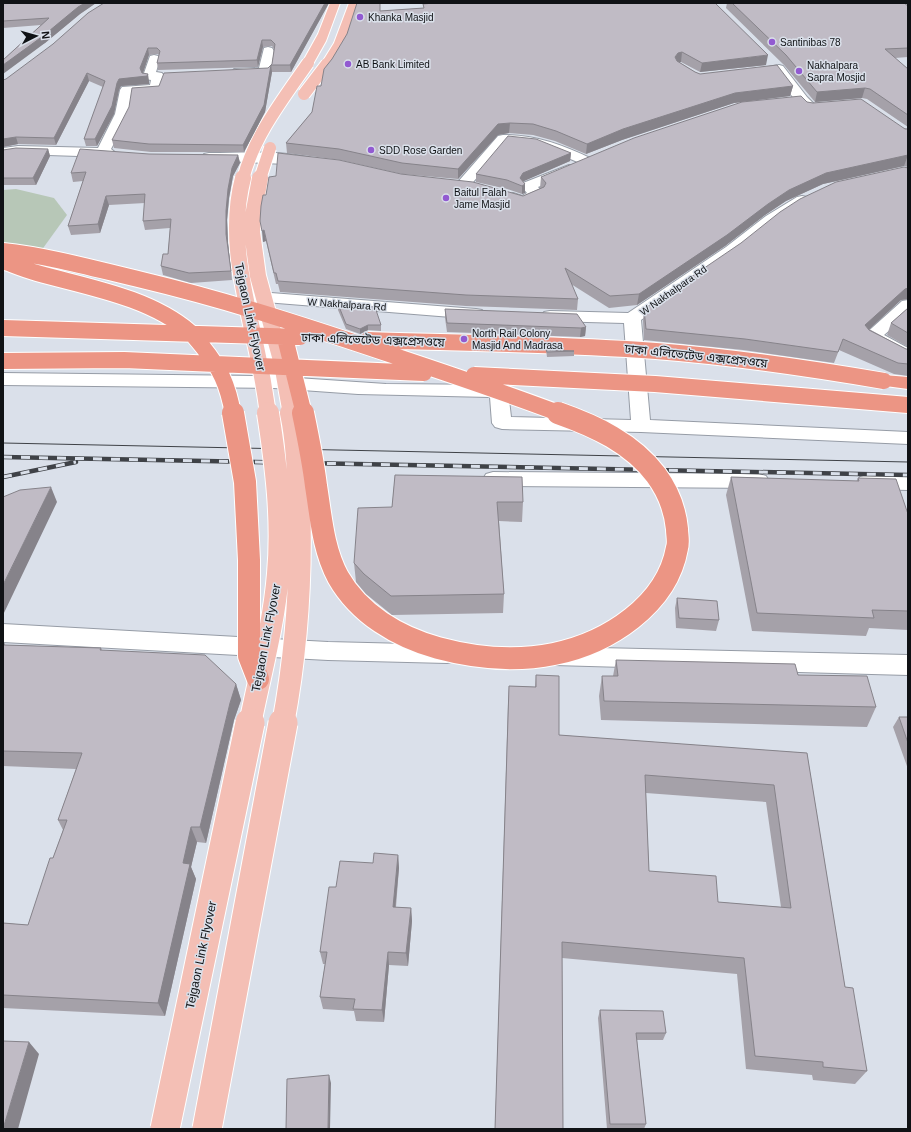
<svg xmlns="http://www.w3.org/2000/svg" width="911" height="1132" font-family="Helvetica,'Noto Sans Bengali',sans-serif">
<style>
.green{fill:#b7c7b7}
.lines{fill:none;stroke-linecap:round;stroke-linejoin:round}
.street-casing{stroke:#969ca6;stroke-width:2}
.primary-casing{stroke:#fff;stroke-width:2}
.highway-casing{stroke:#fff;stroke-width:2}
.street{fill:#fff;fill-rule:evenodd}
.primary{fill:#f4bfb5;fill-rule:evenodd}
.highway{fill:#ec9584;fill-rule:evenodd}
.tram{stroke:#3f4247;stroke-width:1}
.rail-casing{stroke:#3f4247;stroke-width:4.5}
.rail{stroke:#dae0ea;stroke-width:3;stroke-dasharray:9;stroke-linecap:butt}
.primary-bridge-far3-casing{stroke:#fff;stroke-width:14;stroke-linecap:butt}
.primary-bridge-far2-casing{stroke:#fff;stroke-width:18;stroke-linecap:butt}
.primary-bridge-far1-casing{stroke:#fff;stroke-width:24;stroke-linecap:butt}
.primary-bridge-casing{stroke:#fff;stroke-width:31;stroke-linecap:butt}
.highway-bridge-far1-casing{stroke:#fff;stroke-width:18;stroke-linecap:butt}
.highway-bridge-casing{stroke:#fff;stroke-width:24;stroke-linecap:butt}
.primary-bridge-far3{stroke:#f4bfb5;stroke-width:12}
.primary-bridge-far2{stroke:#f4bfb5;stroke-width:16}
.primary-bridge-far1{stroke:#f4bfb5;stroke-width:22}
.primary-bridge{stroke:#f4bfb5;stroke-width:29}
.highway-bridge-far1{stroke:#ec9584;stroke-width:16}
.highway-bridge{stroke:#ec9584;stroke-width:22}
.wall{fill:#a5a1a9;fill-rule:evenodd}
.shaded-wall{fill:#86838a}
.building{fill:#c0bbc5;stroke:#86838a;fill-rule:evenodd}
.poi-dot{fill:#925ad1;stroke:#dae0ea;stroke-width:1.5}
.labels{text-anchor:middle;stroke-width:3;stroke-linejoin:round;paint-order:stroke}
.far-poi-label{font-size:10px;fill:#101215;stroke:#dae0ea;text-anchor:start}
.far-street-label{font-size:10px;fill:#101215;stroke:#dae0ea}
.street-label{font-size:12px;fill:#101215;stroke:#dae0ea}
</style>
<rect width="100%" height="100%" fill="#dae0ea"/>
<path class="green" d="M16 189 54 198 67 215 41 251 3 245V190Z"/>
<g class="lines">
<g class="street-casing">
<path id="street" d="M268 47 272 48 274 51 271 71 269 74 238 76 234 75 232 72 234 69 259 68 264 48Z
M154 55 158 56 160 59 156 72 162 73 164 76 160 92 132 94 129 114 111 149 116 153 114 156 109 157 18 154 3 156V148L18 146 98 148 115 114 120 90 122 87 150 85 151 80 145 79 143 76 150 56Z
M779 65 783 66 807 97 814 104H828L830 107 828 110C822 111 814 113 809 111 798 108 783 83 776 73H768L766 70 768 67Z
M503 135C536 135 563 145 592 159L594 162 592 165 587 166 542 147 527 144 507 143 467 189 462 190 457 189 455 186 457 183 498 136Z
M209 153C242 153 279 150 311 158L313 161 311 164 306 165 204 160 202 157 204 154Z
M569 165 574 166 576 169 574 172 538 187 544 194 542 197 523 205 508 200 506 197 508 194 513 193 522 196 527 193 521 186 523 183Z
M802 196 807 197 809 200 807 203 776 222 738 253 641 320 650 420 908 432V444L641 432 502 429 495 427 492 423 490 397 358 394 274 388 3 385V373L264 376 242 280 238 250 240 247 246 245 252 247 254 250 258 280 282 377 386 384 499 385 506 387 508 391 511 417 631 420 624 323 550 321 544 320 541 316 544 312 550 311 628 313 726 247 766 216 797 197Z
M271 293 476 309 482 310 485 314 482 318 476 319 265 302 263 298 265 294Z
M908 300V314L884 335 908 348V360L902 359 866 340 863 336 902 301Z
M493 472 759 474 766 476 769 481 766 486 759 488 493 486 486 484 483 479 486 474Z
M867 475 908 476V490L867 489 860 487 857 482 860 477Z
M3 624 328 642 447 645 455 647 459 654 455 661 447 663 328 660 3 642Z
M554 647 908 655V675L554 665 546 663 542 656 546 649Z"/>
</g>
<g class="primary-casing">
<path id="primary" d="M330 3H340L326 41 312 66H304L302 63 318 34Z
M349 3H359L346 43 331 67H323L321 64 334 43Z"/>
</g>
<g class="highway-casing">
<path id="highway" d="M884 375 908 377V389L878 385 875 381 878 377Z"/>
</g>
<use href="#street" class="street"/>
<use href="#primary" class="primary"/>
<use href="#highway" class="highway"/>
<path class="tram" d="M3 443 908 462"/>
<g class="rail-casing">
<path id="rail" d="M3 457 908 475
M3 477 76 462"/>
</g>
<use href="#rail" class="rail"/>
<g class="primary-bridge-far3-casing">
<path id="primary-bridge-far3" d="M304 94 327 64
M243 179C254 136 283 99 308 63
M260 179 270 148"/>
</g>
<g class="primary-bridge-far2-casing">
<path id="primary-bridge-far2" d="M243 178C228 235 244 291 256 347 261 369 265 391 268 414
M260 178 253 216 252 232 258 276 282 364 291 414"/>
</g>
<g class="primary-bridge-far1-casing">
<path id="primary-bridge-far1" d="M250 724C260 674 274 624 278 574 283 520 276 465 268 413
M283 724C297 649 302 576 299 500 298 471 297 441 291 413"/>
</g>
<g class="primary-bridge-casing">
<path id="primary-bridge" d="M165 1129 250 723
M207 1129 283 723"/>
</g>
<g class="highway-bridge-far1-casing">
<path id="highway-bridge-far1" d="M3 251C50 256 95 269 142 280 230 301 315 329 401 358 455 376 508 394 561 414
M3 261C14 265 26 270 37 273 87 287 149 297 190 332 194 336 198 341 202 346 220 368 228 385 233 414
M3 328 300 337
M285 338 304 414
M368 340C464 343 560 344 656 351 732 357 808 368 884 381
M3 361 124 360 424 373
M474 375 655 384 908 405"/>
</g>
<g class="highway-bridge-casing">
<path id="highway-bridge" d="M233 413 245 482 249 560V656L258 679
M303 413C308 437 313 461 316 486 321 517 323 549 338 577 359 614 398 637 438 648 475 658 515 662 554 654 608 643 667 605 677 548 679 542 677 535 677 529 675 509 668 491 656 475 632 443 595 426 558 413"/>
</g>
<use href="#primary-bridge-far3" class="primary-bridge-far3"/>
<use href="#primary-bridge-far2" class="primary-bridge-far2"/>
<use href="#primary-bridge-far1" class="primary-bridge-far1"/>
<use href="#primary-bridge" class="primary-bridge"/>
<use href="#highway-bridge-far1" class="highway-bridge-far1"/>
<use href="#highway-bridge" class="highway-bridge"/>
</g>
<path class="wall" d="M3 3H96L80 14 45 43 3 60 41 25 3 28Z
M329 3 291 72H272L265 112 244 152H151L114 148 112 140 159 86 268 68 272 64 274 49 272 46 263 47 258 67 158 70 157 63 159 55 158 54 149 55 143 73 149 81V84L121 86 119 90 114 114 97 146H86L84 139 103 87 89 81 56 145 18 144 3 147V80Z
M727 3H904L908 6V57L895 58 908 69V127L867 99 862 98 815 102 784 65 726 8Z
M423 4 766 65 700 72 681 62H679L695 72 700 74 793 86 790 96 734 103 622 140 586 154 555 141 533 135 509 133 498 135 458 179 402 174 340 160 287 153 286 143 312 112 321 86 380 11 424 8Z
M807 102 908 129V167L904 166 823 184 786 201 765 215 725 246 637 305 609 308 571 284 578 299 577 310 466 306 280 292 278 284H276L266 241 263 242 266 195 401 174 523 196 541 188H540L541 177Z
M48 149 50 156 36 185H3V150Z
M571 153 570 161 523 181 525 184V193L522 194 507 189 476 182V174Z
M149 154 238 155 240 163 233 176 229 198 227 220 228 243 232 280 191 283 163 275 161 266 168 254 170 228 145 230 143 221 145 203 109 205 100 233 71 235 68 226 83 181 73 182 71 173Z
M908 168V299L901 300 869 329 906 349H908V376L894 374 839 350 834 363 743 350 644 340 643 321 644 309Z
M338 304 381 325V331L368 330 360 334 346 329 338 310Z
M908 308V347L887 335 891 323Z
M445 309 586 327 585 336 580 337 447 332 445 318Z
M546 350 574 351V356L547 357Z
M395 475 523 502 522 522 499 521 504 594 503 613 392 615 366 594 356 582 354 563 392 507Z
M731 477 857 481 858 478 908 514V630L869 628 866 636 752 631 726 495Z
M677 598 719 620 716 631 676 628 675 608Z
M3 643H4L5 645 101 648 102 650 236 684 241 700 234 720 206 843 197 842 191 867 196 879 165 1016 3 1008V923L28 925 53 858 63 830 58 820 76 769 3 766Z
M616 660 798 675 876 707 867 727 601 720 599 696 602 676H613Z
M536 675 559 735 807 753 845 987 867 1071 855 1084 813 1080 812 1075 746 1069 737 974 562 958 563 1129H495L508 704 509 686 535 687ZM646 793 766 802 781 907 718 902 649 871Z
M899 717H908V769L893 727Z
M398 855 399 868 396 907 411 908 412 921 408 966 389 965 384 1022 356 1021 354 1011 323 1009 320 997 325 964H323L320 952 336 887 373 863Z
M600 1010 666 1033 663 1040H637L646 1124 644 1129H607L598 1018Z"/>
<path class="shaded-wall" d="M85 3H96L80 14 45 43 3 74V65L78 7Z
M325 3H329L291 72 290 65Z
M262 40 263 47 258 67 257 60Z
M148 48 149 55 142 76 140 68Z
M682 52 681 62 677 63 675 57 678 53Z
M768 55 766 65 700 72 702 63Z
M271 65 272 72 265 112 244 152 243 145Z
M87 73 89 81 56 145 54 138Z
M148 74 149 81V84L121 86 119 90 114 114 97 146 95 139 117 83 119 79Z
M793 86 790 96 734 103 622 140 586 154 587 144 623 129 735 93Z
M865 88 862 98 815 102 817 92Z
M510 123 509 133 498 135 458 179V169L498 124Z
M16 137 18 144 3 147V139Z
M48 149 50 156 36 185 33 178Z
M571 153 570 161 522 182 520 178 523 173Z
M238 155 240 163 233 176 229 198 227 220 228 243 232 280 226 234V211L228 189 232 168Z
M908 155 904 166 823 184 786 201 765 215 725 246 637 305 639 294 768 204 789 190 826 173Z
M525 184V193L522 194V186Z
M106 196 109 205 100 233 98 224Z
M264 230 266 241 263 242 262 231Z
M908 288V299L901 300 862 336 865 325 905 289Z
M368 325V330L360 334V329Z
M586 327 585 336 580 337 581 328Z
M51 487 57 502 3 615V585Z
M236 684 241 700 234 720 206 843 200 827 230 703Z
M191 827 197 842 191 867 196 879 165 1016 158 1003 183 863Z
M398 855 399 868 394 920 393 907Z
M411 908 412 921 408 966 406 953Z
M388 952 389 965 384 1022 382 1010Z
M29 1042 39 1054 18 1129H3Z
M329 1075 331 1083 330 1129H328Z"/>
<path class="building" d="M3 3H85L78 7 43 36 3 65V60L49 18 3 21Z
M104 3H325L290 65H271L264 105 243 145 149 144 112 140 129 107 132 88 159 86 164 73 268 68 272 64 275 44 271 40H262L257 60 157 63 160 51 157 48H148L140 68 142 73 148 74 147 76 119 79 117 83 112 106 95 139H84L105 81 87 73 54 138 16 137 3 139V80L6 79 53 44 88 13Z
M357 3H380V11L424 8 423 4 434 3H715L768 55 702 63 682 52 678 53 675 57 677 61 695 72 700 74 777 65 793 86 735 93 623 129 587 144 556 131 533 124 510 123 498 124 458 169 402 163 339 149 286 143 312 112 317 86H321L324 69 332 59 347 34Z
M732 3H904L908 6V48L885 49 908 69V115L870 89 865 88 817 92 786 55Z
M801 96 807 102 813 103 861 99 905 129H908V155L826 173 789 190 768 204 727 235 639 294 610 296 565 268 578 299 466 295 278 281 276 273H274L264 230 262 231 260 221 261 206 263 195H266L269 177 276 176 278 153 339 160 401 174 473 182 523 196 544 187 546 183 541 177 634 138 742 102Z
M508 136 536 139 571 153 523 173 520 178 525 184 522 186 507 180 476 174Z
M16 148 48 149 33 178H3V150Z
M80 149 149 154 238 155 232 168 228 189 226 211V234L231 271 189 273 161 266 163 254H168L171 219 143 221 145 194 106 196 98 224 68 226 86 172 71 173Z
M904 167 908 168V288L905 289 865 325 869 330 906 349H908V364L898 363 843 339 838 352 745 339 646 329 644 309 741 243 780 212 800 199 836 182Z
M338 304 375 307 381 325H368L360 329 346 324Z
M908 308V333L891 323Z
M445 309 577 314 586 327 581 328 447 323Z
M546 350 574 351 547 352Z
M395 475 522 477 523 502H497L504 594 391 596 364 574 354 563 358 508 392 507Z
M731 477 859 481 858 478 896 479 908 514V611L872 610 874 618 757 613Z
M51 487 3 585V497L20 490Z
M677 598 717 601 719 620 679 618Z
M3 643H4V645L101 648 100 650 205 655 236 684 230 703 200 827H191L183 863 190 864 158 1003 3 995V923L28 925 50 858H53L67 820H58L82 753 3 751Z
M616 660 795 664 798 675 867 676 876 707 604 701 602 676H618Z
M536 675 559 676V735L807 753 845 987 853 988 867 1071 823 1067V1062L755 1056 744 958 562 942 563 1129H495L509 686 536 687ZM645 775 774 785 791 908 718 902 716 876 649 871Z
M899 717H908V743Z
M374 853 398 855 393 907 411 908 406 953 388 952 382 1010 353 1009 355 999 320 997 327 952H320L329 887H336L340 861 373 863Z
M600 1010 663 1011 666 1033H636L646 1124H610Z
M3 1041 29 1042 3 1129Z
M329 1075 328 1129H286L287 1079Z"/>
<g class="poi-dot">
<circle cx="360" cy="17" r="4"/>
<circle cx="772" cy="42" r="4"/>
<circle cx="348" cy="64" r="4"/>
<circle cx="799" cy="71" r="4"/>
<circle cx="371" cy="150" r="4"/>
<circle cx="446" cy="198" r="4"/>
<circle cx="464" cy="339" r="4"/>
</g>
<g class="labels">
<g class="far-poi-label">
<text x="368" y="21">Khanka Masjid</text>
<text x="780" y="46">Santinibas 78</text>
<text x="356" y="68">AB Bank Limited</text>
<text x="807" y="69">Nakhalpara<tspan x="807" dy="12">Sapra Mosjid</tspan></text>
<text x="379" y="154">SDD Rose Garden</text>
<text x="454" y="196">Baitul Falah<tspan x="454" dy="12">Jame Masjid</tspan></text>
<text x="472" y="337">North Rail Colony<tspan x="472" dy="12">Masjid And Madrasa</tspan></text>
</g>
<g class="far-street-label">
<text transform="translate(673 290) rotate(-35)" y="4">W Nakhalpara Rd</text>
<text transform="translate(347 304) rotate(4)" y="4">W Nakhalpara Rd</text>
</g>
<g class="street-label">
<text transform="translate(250 317) rotate(78)" y="4">Tejgaon Link Flyover</text>
<text transform="translate(373 340) rotate(2)" y="4">ঢাকা এলিভেটেড এক্সপ্রেসওয়ে</text>
<text transform="translate(696 356) rotate(6)" y="4">ঢাকা এলিভেটেড এক্সপ্রেসওয়ে</text>
<text transform="translate(266 638) rotate(-79)" y="4">Tejgaon Link Flyover</text>
<text transform="translate(201 955) rotate(-78)" y="4">Tejgaon Link Flyover</text>
</g>
</g>
<rect width="911" height="1132" fill="none" stroke="#101215" stroke-width="8"/>
<g transform="translate(36 36) rotate(84)" stroke="#dae0ea" stroke-width="3" paint-order="stroke">
<path d="M0-3L7 15L0 10L-7 15Z" fill="#101215"/>
<text y="-6" font-size="11" font-weight="bold" text-anchor="middle" fill="#101215">N</text>
</g>
</svg>
